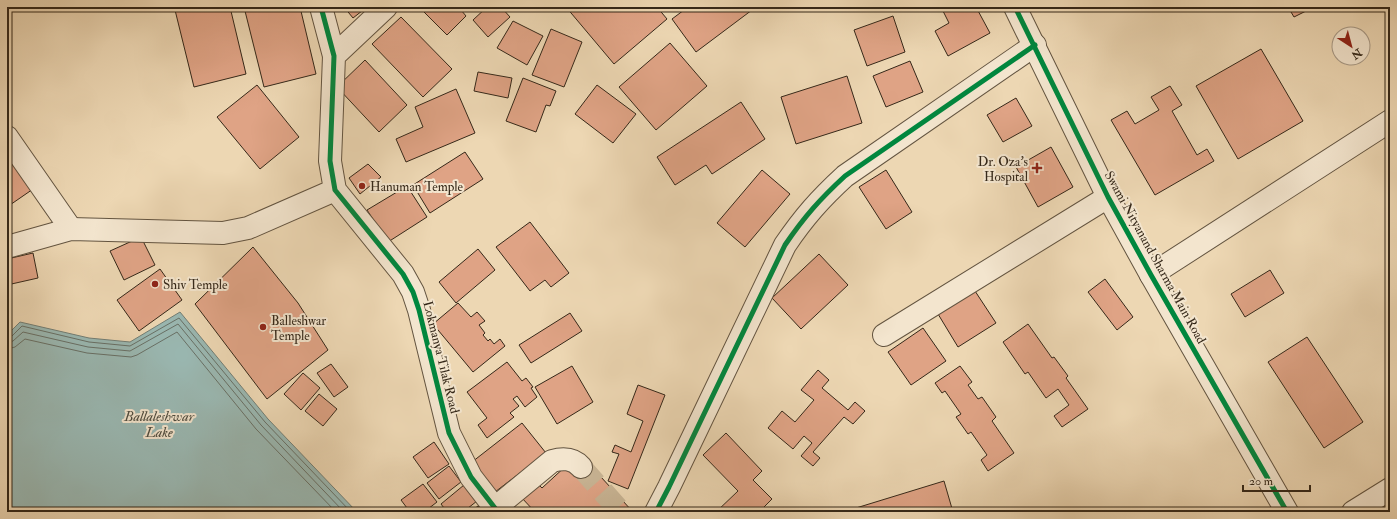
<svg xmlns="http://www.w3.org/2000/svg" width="1397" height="519" font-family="'IM FELL Double Pica',serif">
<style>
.water{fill:#9ab8b2;stroke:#727e75}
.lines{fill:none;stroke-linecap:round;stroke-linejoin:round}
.shore{stroke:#687066;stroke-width:1}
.building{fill:#dfa385;stroke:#352819}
.minor-tunnel{stroke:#c8b494;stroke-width:22;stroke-dasharray:22 11;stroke-linecap:butt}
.minor-casing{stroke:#635440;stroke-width:24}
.tertiary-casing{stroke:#635440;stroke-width:24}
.minor{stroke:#f3e5ce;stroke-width:22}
.tertiary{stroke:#f3e5ce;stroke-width:22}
.cycleway-casing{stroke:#f3e5ce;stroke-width:8}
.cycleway{stroke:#00873e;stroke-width:5}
.poi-dot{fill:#8f2418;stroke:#f3e5ce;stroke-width:1.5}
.labels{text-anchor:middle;stroke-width:4;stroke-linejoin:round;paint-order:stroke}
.poi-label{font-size:13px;fill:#352819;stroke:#f3e5ce;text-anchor:start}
.street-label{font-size:13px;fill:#352819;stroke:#f3e5ce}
.water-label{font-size:14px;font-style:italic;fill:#4e4c3f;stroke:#f3e5ce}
</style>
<rect width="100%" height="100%" fill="#edd7b3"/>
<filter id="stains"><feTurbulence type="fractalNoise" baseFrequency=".005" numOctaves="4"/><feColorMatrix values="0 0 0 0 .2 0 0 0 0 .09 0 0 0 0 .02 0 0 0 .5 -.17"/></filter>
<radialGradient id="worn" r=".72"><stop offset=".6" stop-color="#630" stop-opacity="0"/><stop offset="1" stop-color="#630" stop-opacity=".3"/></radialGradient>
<path class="water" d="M180 312 268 419 357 512H7V335L20 322 89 338 130 342Z"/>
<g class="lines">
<path class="shore" d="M7 338 11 337 22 326 89 342 130 346 179 318 265 422 351 512
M7 343 13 341 23 332 88 347 130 351 178 324 261 425 344 512
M7 349 15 347 25 339 87 353 131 357 137 355 177 332 256 429 336 512"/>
</g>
<path class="building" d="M189 7H230L246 74 194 87 175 10Z
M244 7H300L316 74 264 87Z
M344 7H367L353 18Z
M419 7H464L461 10 466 16 447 35Z
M487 7H501L510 17 488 37 473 20Z
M566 7H657L667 19 614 64Z
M688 7H756L696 52 672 19Z
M941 7H976L990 33 948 56 935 31 949 23Z
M1288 7H1314L1294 17Z
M893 16 905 52 867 66 854 30Z
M401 17 452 69 423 97 372 44Z
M513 21 543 36 527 65 497 48Z
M551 29 582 42 564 87 532 75Z
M670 43 707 86 656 130 619 87Z
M1261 49 1303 121 1238 159 1196 86Z
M365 60 407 105 379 132 337 87Z
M910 61 923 92 886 107 873 76Z
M478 72 512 78 508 98 474 91Z
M847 76 862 123 796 144 781 97Z
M523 78 556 91 550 106 546 105 536 132 506 121Z
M257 85 299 137 260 169 217 117Z
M597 85 636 114 613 143 575 114Z
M1170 86 1182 105 1172 111 1197 155 1207 149 1214 161 1155 195 1111 120 1127 111 1135 124 1159 110 1151 97Z
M456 89 475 133 406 162 396 139 423 127 415 107Z
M1016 98 1032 126 1003 142 987 115Z
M741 102 765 139 712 174 706 165 675 185 657 157Z
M7 144 36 187 7 207Z
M1051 147 1073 187 1038 207 1016 167Z
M465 152 483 179 430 213 413 185Z
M368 164 381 177 360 194 349 178Z
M762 170 790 194 745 247 717 223Z
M886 170 912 212 886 229 859 187Z
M407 186 427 217 388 242 367 210Z
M530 222 569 273 551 287 545 280 530 291 496 247Z
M141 237 155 265 124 280 110 251Z
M253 247 298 303 328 350 267 399 195 304Z
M478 249 495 270 456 303 439 282Z
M33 253 38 278 7 285V259Z
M819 254 848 285 801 329 772 298Z
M160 269 182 300 139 331 117 300Z
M1270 270 1284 293 1245 317 1231 294Z
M1105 279 1133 317 1117 330 1088 292Z
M975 291 996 323 958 347 938 314Z
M458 303 471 317 477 312 485 321 479 325 485 333 483 335 488 341 490 339 494 344 500 339 505 346 473 372 433 324Z
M570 313 582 331 531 363 519 345Z
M1028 324 1052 358 1054 357 1068 376 1066 378 1088 409 1062 427 1054 416 1069 405 1058 389 1046 398 1028 372 1025 374 1003 342Z
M923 328 946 361 911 385 888 352Z
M1307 337 1363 422 1324 448 1268 362Z
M507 362 522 381 526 378 533 387 531 388 537 397 525 407 517 396 513 399 519 406 510 413 514 417 487 438 478 425 487 418 467 392Z
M331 364 348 387 334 397 317 373Z
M572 366 593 402 557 424 535 387Z
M960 366 972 382 968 385 978 399 982 397 996 417 992 421 1014 453 988 471 981 460 987 455 971 432 968 434 956 417 961 414 945 391 942 393 935 383Z
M818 370 829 380 822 388 848 410 855 402 865 411 853 424 844 417 813 452 820 458 813 466 801 456 812 443 804 436 793 449 768 428 782 411 795 422 814 400 801 390Z
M303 373 320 388 301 410 284 394Z
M638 385 665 395 628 489 608 481 619 454 612 452 615 445 631 452 643 421 627 414Z
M319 394 337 409 323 426 305 411Z
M522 423 546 453 495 492 472 462Z
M726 433 762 471 753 480 772 499 759 512H716L738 491 703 455Z
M434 442 449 464 428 478 413 457Z
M567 465H590L633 512H535L521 497 537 483 542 488Z
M449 466 461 482 439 499 427 483Z
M944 481 953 512H843Z
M423 484 437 502 424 512H410L401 500Z
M464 485 477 501 463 512H447L441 504Z
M478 506 483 512H470Z"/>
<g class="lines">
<path class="minor-tunnel" d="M581 467 621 512"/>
<g class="minor-casing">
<path id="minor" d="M321 7 334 56
M7 137 71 229
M1151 275 1390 121
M884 335 1108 197
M495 508 552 461C563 458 573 458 581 467
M656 512 669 487 785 245C804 217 820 199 845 176L1035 45
M1353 512 1390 489"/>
</g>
<g class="tertiary-casing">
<path id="tertiary" d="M386 7 334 56 330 161 335 190 403 274 413 292 419 310 449 433 471 477 498 512
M1015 7 1108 197 1151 275 1287 512
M7 247 71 229 223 233 248 228 335 190"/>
</g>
<use href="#minor" class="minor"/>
<use href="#tertiary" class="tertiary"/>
<g class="cycleway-casing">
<path id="cycleway" d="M321 7 334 56 330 161 335 190 403 274 413 292 419 310 449 433 471 477 498 512
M1015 7 1108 197 1151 275 1287 512
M656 512 669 487 785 245C804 217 820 199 845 176L1035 45"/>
</g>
<use href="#cycleway" class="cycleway"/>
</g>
<g class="poi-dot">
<path d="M1035 162h4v4h4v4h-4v4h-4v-4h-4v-4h4z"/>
<circle cx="362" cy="186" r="4"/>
<circle cx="155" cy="284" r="4"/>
<circle cx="263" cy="327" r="4"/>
</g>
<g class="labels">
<g class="poi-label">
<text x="1028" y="166" text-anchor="end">Dr. Oza's<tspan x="1028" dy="15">Hospital</tspan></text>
<text x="370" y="191">Hanuman Temple</text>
<text x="163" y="289">Shiv Temple</text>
<text x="271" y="325">Balleshwar<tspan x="271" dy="15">Temple</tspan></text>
</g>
<g class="street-label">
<text transform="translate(1156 257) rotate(61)" y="5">Swami Nityanand Sharma Main Road</text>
<text transform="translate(442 357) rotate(76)" y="5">Lokmanya Tilak Road</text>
</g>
<g class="water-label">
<text x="159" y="421">Ballaleshwar<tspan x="159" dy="16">Lake</tspan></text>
</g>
</g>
<rect width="1397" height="519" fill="none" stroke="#edd7b3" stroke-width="24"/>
<rect x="8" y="8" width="1381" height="503" fill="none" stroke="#352819" stroke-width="2"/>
<rect x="12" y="12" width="1373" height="495" fill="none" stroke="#352819"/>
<g transform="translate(1351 46) rotate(144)"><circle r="19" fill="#f3e5ce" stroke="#a79986"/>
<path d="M0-3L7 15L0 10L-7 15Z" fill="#8f2418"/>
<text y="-6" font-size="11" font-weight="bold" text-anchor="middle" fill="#352819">N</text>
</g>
<path d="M1243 485v6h67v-6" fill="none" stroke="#352819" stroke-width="2"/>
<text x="1249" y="485" font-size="12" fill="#352819" stroke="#f3e5ce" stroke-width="3" paint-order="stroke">20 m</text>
<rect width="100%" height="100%" filter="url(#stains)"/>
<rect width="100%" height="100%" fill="url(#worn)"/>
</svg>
